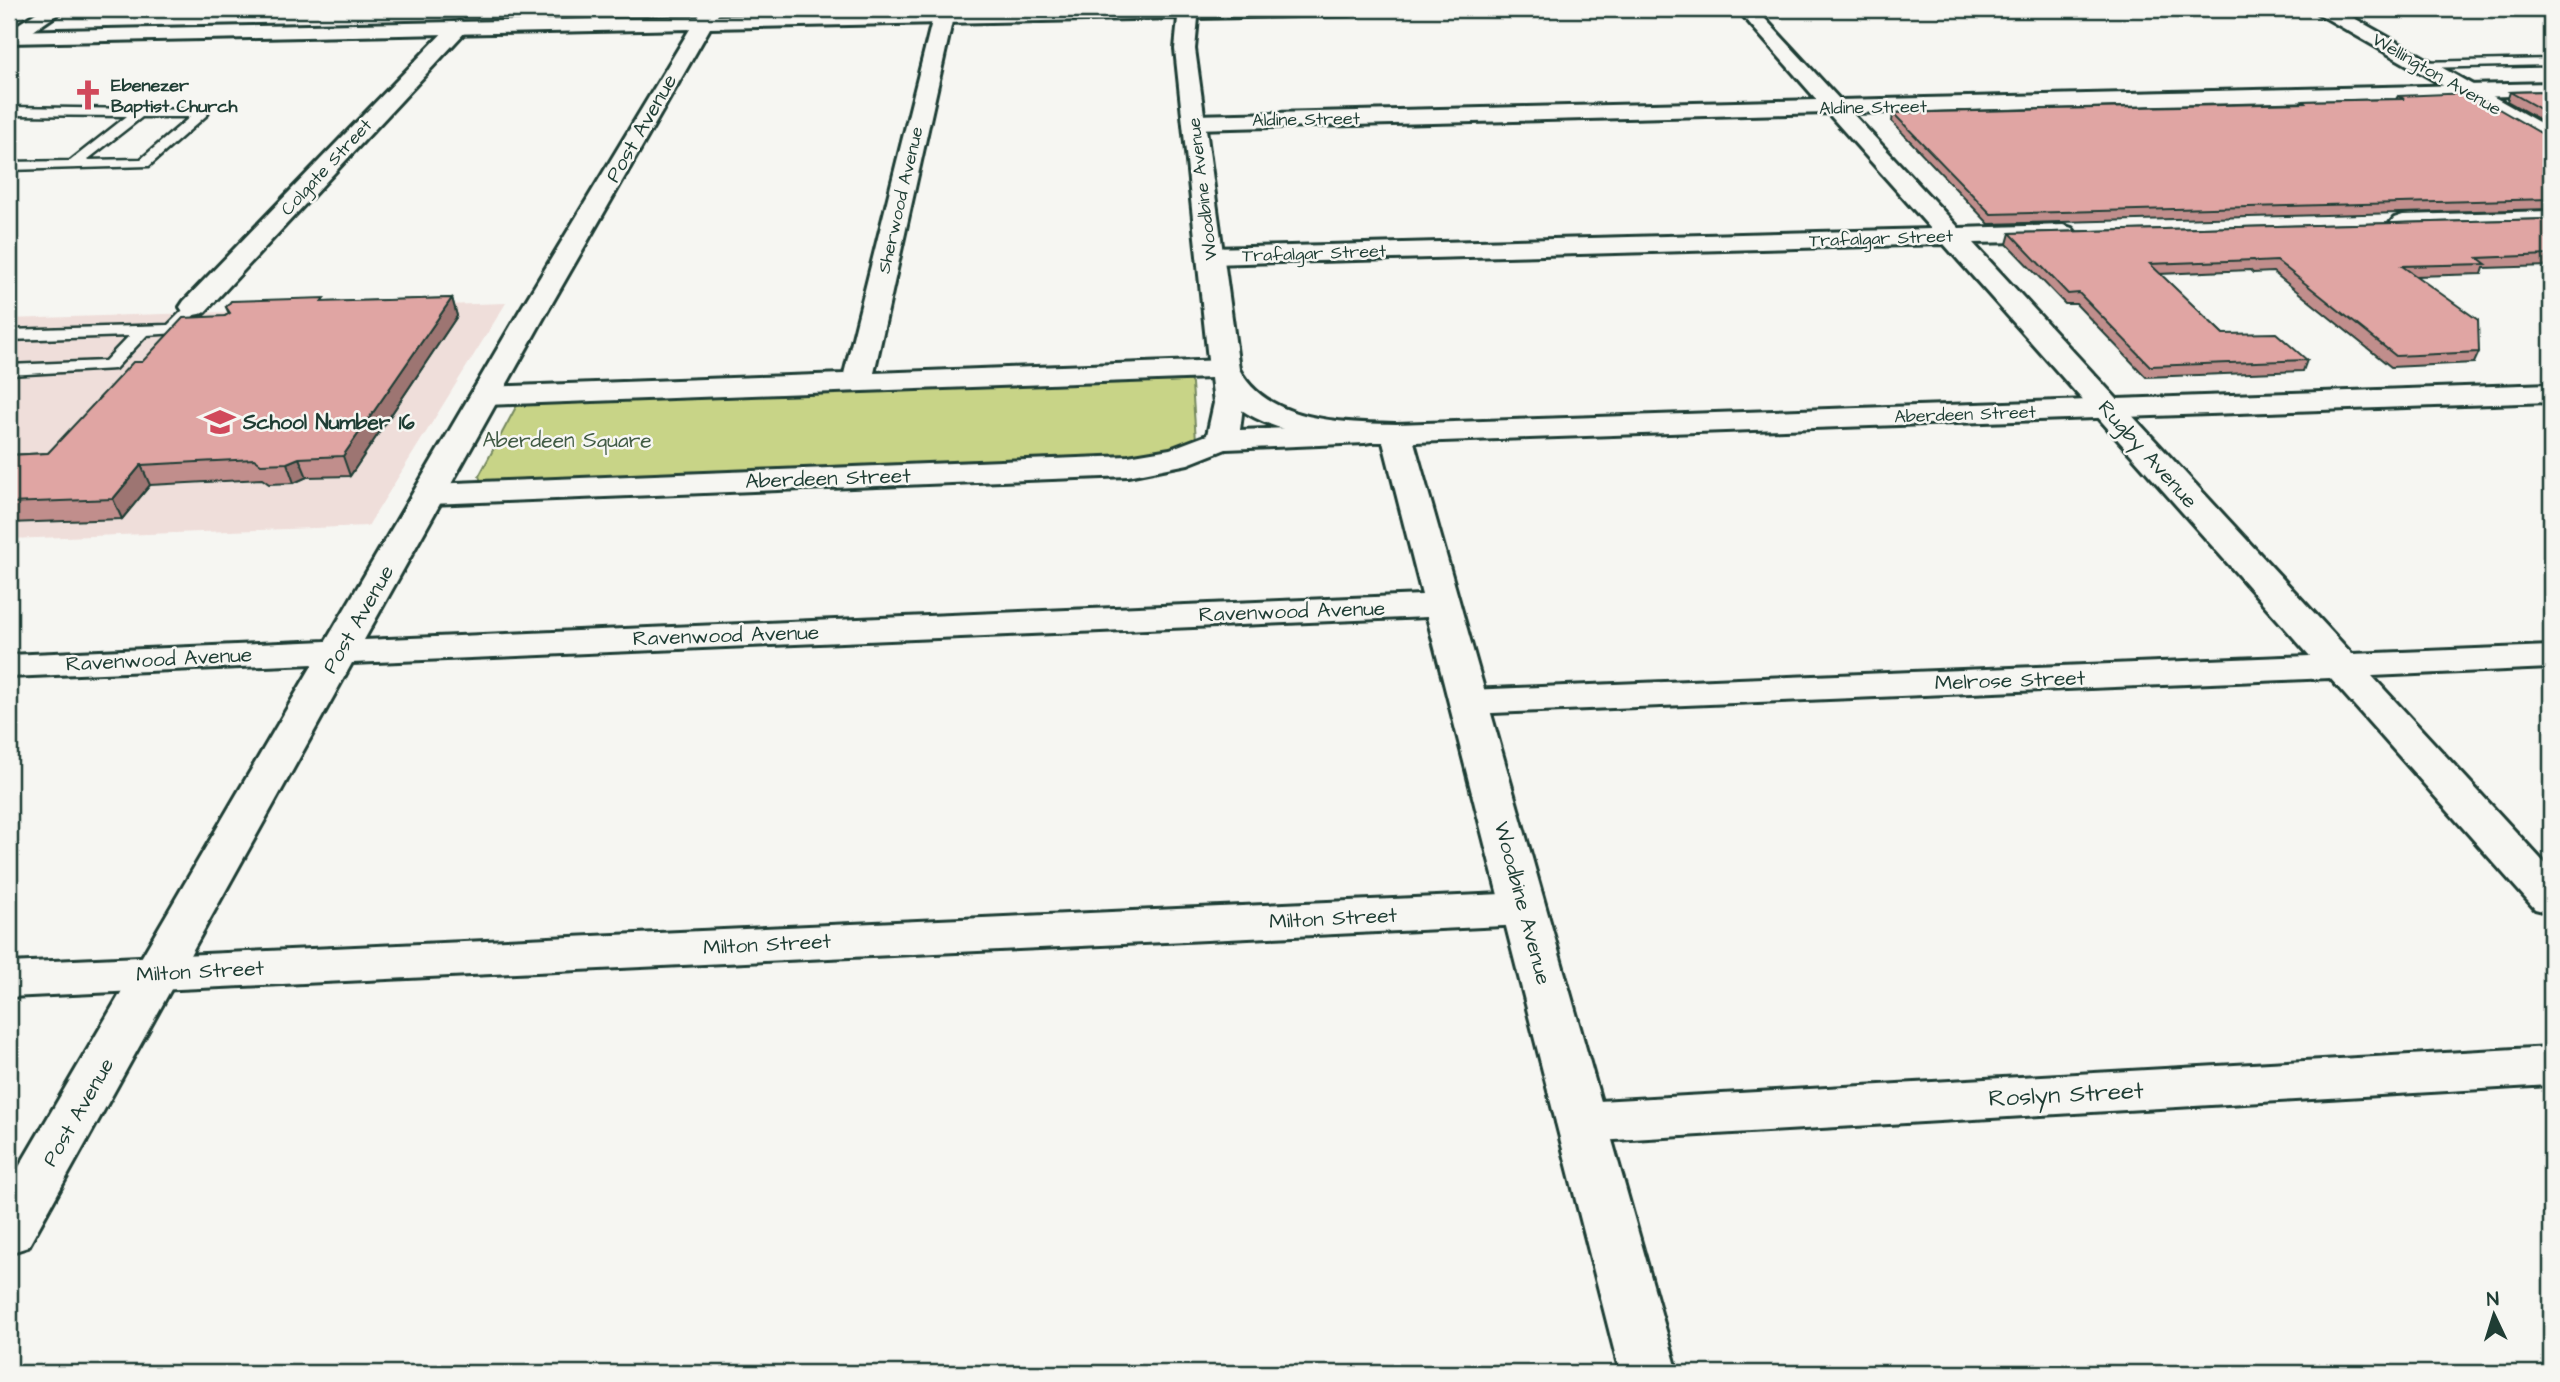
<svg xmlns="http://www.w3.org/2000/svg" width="2560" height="1382" font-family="'Architects Daughter',sans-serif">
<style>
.built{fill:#efdeda}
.green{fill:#c8d487;stroke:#74885e;stroke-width:2}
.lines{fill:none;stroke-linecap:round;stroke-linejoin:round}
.service-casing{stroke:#1f3d34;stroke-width:5}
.minor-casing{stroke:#1f3d34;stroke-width:6}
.tertiary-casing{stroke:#1f3d34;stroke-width:6}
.secondary-casing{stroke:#1f3d34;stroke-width:6}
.service{fill:#f6f6f2;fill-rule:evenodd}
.minor{fill:#f6f6f2;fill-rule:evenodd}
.tertiary{fill:#f6f6f2;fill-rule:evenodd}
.secondary{fill:#f6f6f2;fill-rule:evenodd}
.wall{fill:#c18e8c;stroke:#1f3d34;stroke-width:2}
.shaded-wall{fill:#9d7472;stroke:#1f3d34;stroke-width:2}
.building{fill:#e0a5a3;stroke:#1f3d34;stroke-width:2}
.labels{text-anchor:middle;stroke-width:5;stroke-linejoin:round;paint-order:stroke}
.far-street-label{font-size:18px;fill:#1f3d34;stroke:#f6f6f2}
.far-poi-label{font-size:18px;font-weight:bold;fill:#1f3d34;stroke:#f6f6f2;text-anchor:start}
.street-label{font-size:21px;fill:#1f3d34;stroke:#f6f6f2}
.poi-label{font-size:21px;font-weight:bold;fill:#1f3d34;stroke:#f6f6f2;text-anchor:start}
.park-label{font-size:21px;fill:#415b45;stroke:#f6f6f2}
.near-street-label{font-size:24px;fill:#1f3d34;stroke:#f6f6f2}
</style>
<rect width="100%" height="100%" fill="#f6f6f2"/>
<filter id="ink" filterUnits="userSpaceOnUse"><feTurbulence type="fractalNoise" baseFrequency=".0143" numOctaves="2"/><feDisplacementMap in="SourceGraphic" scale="14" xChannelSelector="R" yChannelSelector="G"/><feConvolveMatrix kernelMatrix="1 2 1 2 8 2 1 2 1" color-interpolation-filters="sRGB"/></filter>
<g filter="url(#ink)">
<path class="built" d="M506 303 368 526 9 539V319Z"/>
<path class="green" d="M1188 377 1192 384 1196 440 1149 456 482 484 479 476 516 407 526 401Z"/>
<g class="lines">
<g class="service-casing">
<path id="service" d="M2551 59V65L2422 68 2416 65 2422 62Z
M9 107 202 110 208 114 149 166 9 170V162L70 161 127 116 9 115ZM142 117H190L141 159 87 160Z
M194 302 202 307 177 333 147 335 115 369 9 375V365L105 361 129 336 9 340V330L168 325 189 304Z"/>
</g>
<g class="minor-casing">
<path id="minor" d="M1737 9H1756L1840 100 2551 83V95L1852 113 1959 228 2063 225 2072 228 2076 233 2072 238 2063 241 1973 243 2352 654 2551 646V668L2372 676 2551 870V913L2535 909 2330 678 1469 714 1455 710 1450 702 1455 694 1469 690 2310 656 1944 244 1211 264 1202 262 1198 256 1202 250 1211 248 1931 229 1828 113 1194 129 1186 127 1183 122 1186 117 1194 115 1817 100Z
M943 11 953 17 874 373 1224 360 1234 363C1247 381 1243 408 1240 430L1365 425 1376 427 1381 434 1376 441 1365 443 1226 449 1188 464 1128 476 430 504 418 501 414 494 418 487 430 484 1128 456 1170 449 1207 435 1214 403 1211 378 486 405 475 402 471 396 475 390 486 387 844 374 933 17Z
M459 21 466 23 469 27 466 31 204 313 194 315 184 313 180 307 184 301 452 23Z
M2551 211V226L2403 231 2394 228 2390 223 2394 218 2403 215Z
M1524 893 1540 898 1546 909 1540 920 1524 925 9 997V963Z
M2551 1047V1085L1581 1142 1563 1136 1556 1122 1563 1108 1581 1102Z"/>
</g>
<g class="tertiary-casing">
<path id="tertiary" d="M703 9H721L717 16 1081 9H1358L1356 13 1349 15 1198 18 1195 49 1239 369C1267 422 1343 423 1396 424L2551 384V402L1414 442 1678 1373H1620L1427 617 352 663 28 1247 9 1253V1184L313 664 9 677V655L326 641 519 312 690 29 9 43V31L698 17ZM1178 18 1175 49 1209 369C1213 377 1217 386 1223 393 1255 433 1334 442 1383 442L1422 595 364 640 547 312 710 28Z
M2314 9H2338L2551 129V145L2543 143 2317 13Z"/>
</g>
<g class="secondary-casing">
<path id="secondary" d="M42 9H65L16 43 9 45V30Z"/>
</g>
<use href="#service" class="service"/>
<use href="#minor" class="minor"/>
<use href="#tertiary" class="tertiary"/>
<use href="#secondary" class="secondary"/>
</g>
<path class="wall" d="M2551 91V126L2507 101 2510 92Z
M2398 96 2551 137V209L1989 224 1892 122 1893 113 2302 103 2303 101 2396 99Z
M2551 219V266L2484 268 2482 274 2416 276 2479 352 2474 363 2391 367 2273 272 2253 273 2250 270 2160 274 2223 334 2307 360 2303 371 2146 377 2076 304H2065L2007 244 2010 233Z
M452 298 457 316 350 476 307 477 294 483 269 484 262 479 150 485 122 519 9 523V455L48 453 142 362 225 316 229 314 226 307 326 302Z"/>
<path class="shaded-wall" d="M452 298 457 316 350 476 343 456Z
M299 458 307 477 294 483 287 463Z
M141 465 150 485 122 519 113 499Z"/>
<path class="building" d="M2551 91V115L2510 92Z
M2471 93 2546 136 2551 137V199L1991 214 1893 113 2305 103 2303 101 2404 99 2398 96Z
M2551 219V255L2478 258 2486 264 2402 266 2478 320 2479 352 2396 356 2277 261 2257 262 2254 260 2150 264 2223 334 2276 333 2307 360 2150 366 2079 293 2068 294 2010 233Z
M324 298 321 302 452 298 343 456 299 458 287 463 261 464 254 459 141 465 113 499 9 503V455L48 453 133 362H142L183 318 225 316 230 313 226 307 231 301Z"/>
</g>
<defs>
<g id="church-bare" transform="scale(2.415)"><path d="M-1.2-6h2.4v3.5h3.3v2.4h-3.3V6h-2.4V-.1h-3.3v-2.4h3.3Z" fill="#d1495b" stroke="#f6f6f2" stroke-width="2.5" paint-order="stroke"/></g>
<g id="school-bare" transform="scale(2.415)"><path d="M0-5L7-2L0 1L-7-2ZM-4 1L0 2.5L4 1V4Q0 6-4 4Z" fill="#d1495b" stroke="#f6f6f2" stroke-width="2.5" paint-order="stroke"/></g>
</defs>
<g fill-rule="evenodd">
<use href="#church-bare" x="88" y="95"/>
<use href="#school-bare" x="220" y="422"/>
</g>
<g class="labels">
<g class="far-street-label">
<text transform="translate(2437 74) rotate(30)" y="6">Wellington Avenue</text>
<text transform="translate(1873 107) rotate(-1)" y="6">Aldine Street</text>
<text transform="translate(1306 119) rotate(-1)" y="6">Aldine Street</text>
<text transform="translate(326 167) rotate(-47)" y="6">Colgate Street</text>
<text transform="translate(1202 189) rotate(-97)" y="6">Woodbine Avenue</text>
<text transform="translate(900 200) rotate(-77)" y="6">Sherwood Avenue</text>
<text transform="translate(1881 238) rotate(-2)" y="6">Trafalgar Street</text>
<text transform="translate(1314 253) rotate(-2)" y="6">Trafalgar Street</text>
<text transform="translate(1965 414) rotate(-2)" y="6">Aberdeen Street</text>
</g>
<g class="far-poi-label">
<text x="111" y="91">Ebenezer<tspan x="111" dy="21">Baptist Church</tspan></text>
</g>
<g class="street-label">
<text transform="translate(641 128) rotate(-60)" y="7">Post Avenue</text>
<text transform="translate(2148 454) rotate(48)" y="7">Rugby Avenue</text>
<text transform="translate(828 478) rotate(-2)" y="7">Aberdeen Street</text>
<text transform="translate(1292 611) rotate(-2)" y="7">Ravenwood Avenue</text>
<text transform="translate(358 619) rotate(-60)" y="7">Post Avenue</text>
<text transform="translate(726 635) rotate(-2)" y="7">Ravenwood Avenue</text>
<text transform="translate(159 659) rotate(-3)" y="7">Ravenwood Avenue</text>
<text transform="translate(2010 680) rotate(-2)" y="7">Melrose Street</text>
<text transform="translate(1523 903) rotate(75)" y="7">Woodbine Avenue</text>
<text transform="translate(1333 918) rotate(-3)" y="7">Milton Street</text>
<text transform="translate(767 944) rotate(-3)" y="7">Milton Street</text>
<text transform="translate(200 971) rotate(-3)" y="7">Milton Street</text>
<text transform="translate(78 1112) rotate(-60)" y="7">Post Avenue</text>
</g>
<g class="poi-label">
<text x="243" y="429">School Number 16</text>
</g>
<g class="park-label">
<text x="567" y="447">Aberdeen Square</text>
</g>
<g class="near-street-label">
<text transform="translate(2066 1094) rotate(-3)" y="8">Roslyn Street</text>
</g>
</g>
<rect width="2560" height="1382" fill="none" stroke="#f6f6f2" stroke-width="35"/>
<rect x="18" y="18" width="2525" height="1347" fill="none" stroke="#1f3d34" stroke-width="2.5" filter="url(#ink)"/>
<g transform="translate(2494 1315) rotate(356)" stroke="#f6f6f2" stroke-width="5" paint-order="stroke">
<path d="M0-5L12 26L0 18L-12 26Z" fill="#1f3d34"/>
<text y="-10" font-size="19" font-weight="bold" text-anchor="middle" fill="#1f3d34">N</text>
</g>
</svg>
